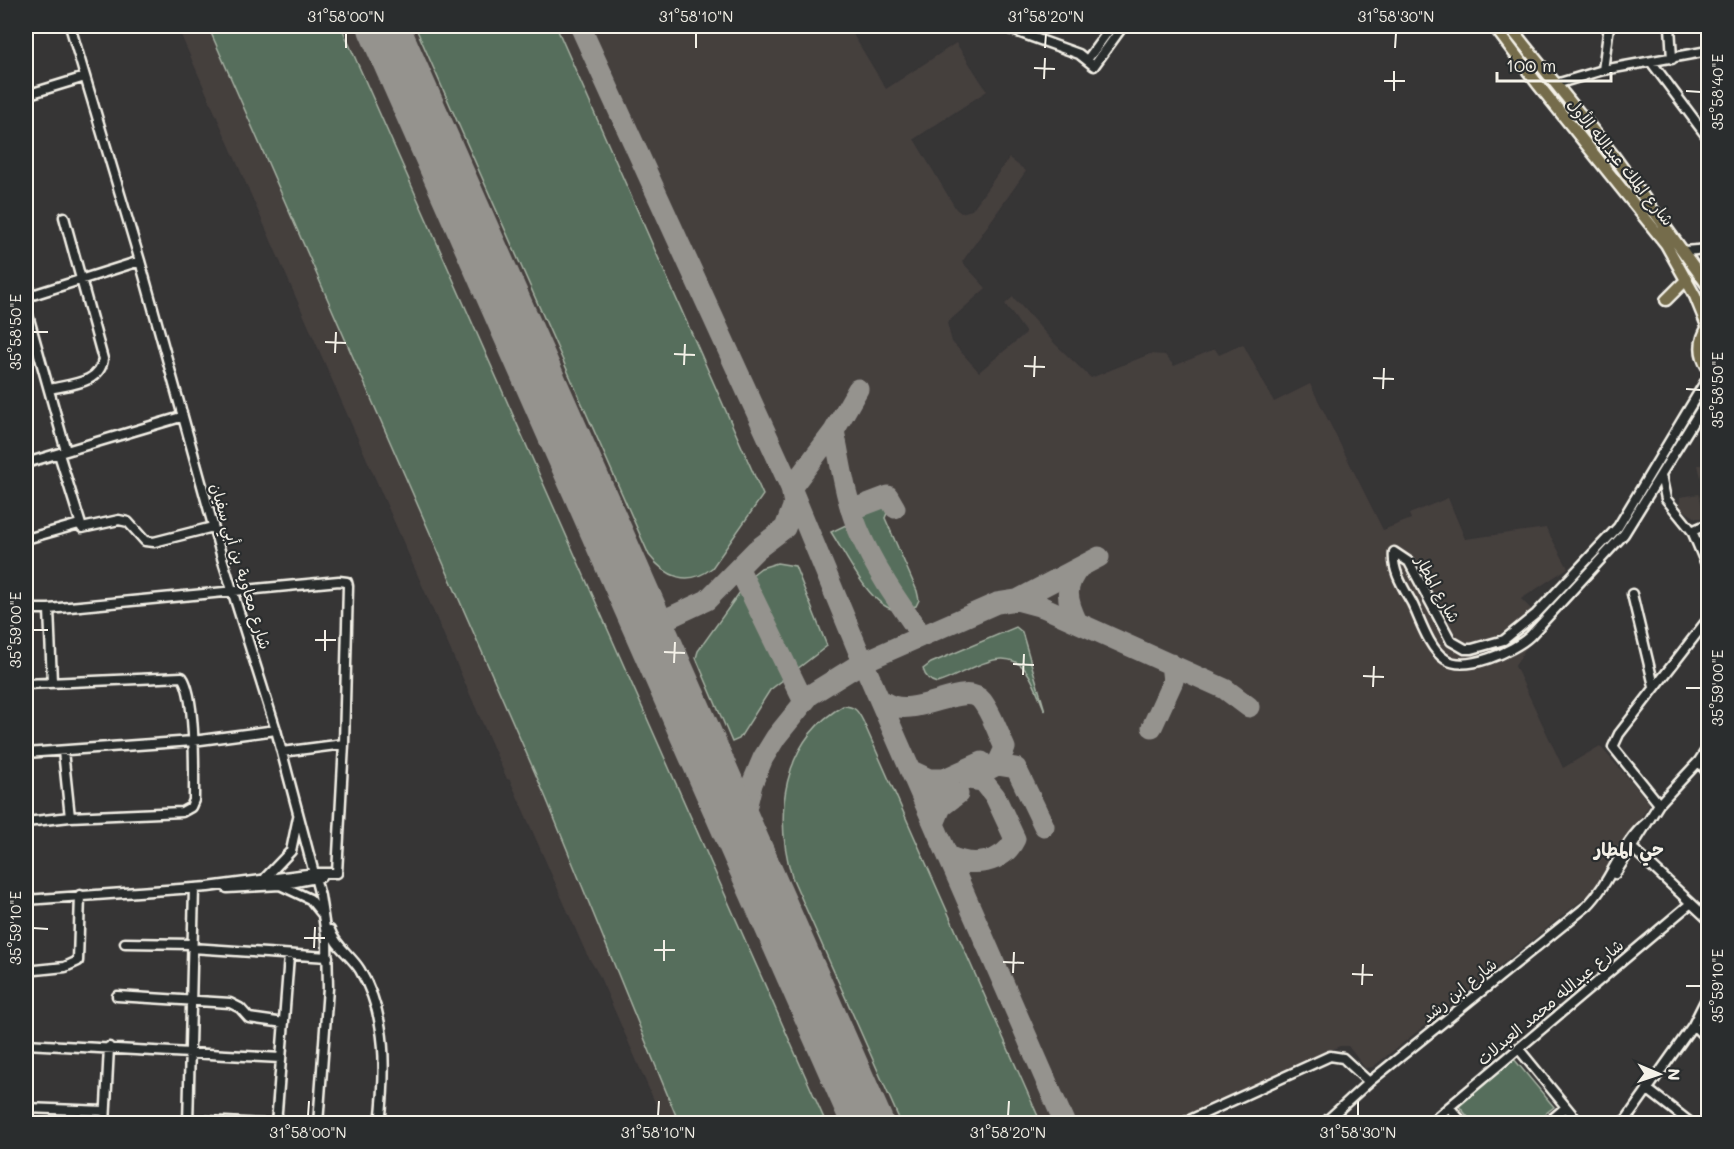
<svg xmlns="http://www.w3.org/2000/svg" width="1734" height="1149" font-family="Mali,'Playpen Sans Arabic',sans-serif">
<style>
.built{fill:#453f3e}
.green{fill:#566e5b;stroke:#a5b0a2;stroke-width:1.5}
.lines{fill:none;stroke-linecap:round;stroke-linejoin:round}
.taxiway{stroke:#95938e;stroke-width:21}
.runway{stroke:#95938e;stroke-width:51}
.minor-casing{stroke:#f4f1e8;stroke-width:13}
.major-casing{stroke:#f4f1e8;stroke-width:15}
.minor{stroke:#2a2d2e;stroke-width:8}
.major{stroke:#746c4b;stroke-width:10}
.ticks{fill:none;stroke:#f4f1e8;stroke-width:2}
.labels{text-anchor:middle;stroke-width:4.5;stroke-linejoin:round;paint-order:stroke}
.street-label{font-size:16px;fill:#f4f1e8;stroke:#2a2d2e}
.neighbourhood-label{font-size:18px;font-weight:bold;fill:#f4f1e8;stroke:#2a2d2e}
.neatline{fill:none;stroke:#f4f1e8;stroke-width:2}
.ticks-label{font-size:15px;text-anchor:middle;fill:#f4f1e8}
</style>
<rect width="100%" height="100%" fill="#363535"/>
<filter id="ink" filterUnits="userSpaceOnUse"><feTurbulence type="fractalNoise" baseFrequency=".0167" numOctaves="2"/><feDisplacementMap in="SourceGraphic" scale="12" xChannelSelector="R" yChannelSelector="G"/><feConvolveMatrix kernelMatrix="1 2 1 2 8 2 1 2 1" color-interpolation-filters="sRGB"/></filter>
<g filter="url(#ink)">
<path class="built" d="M177 26H848L886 89 956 43 987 91 914 139 956 209 961 213 972 210 1009 158 1026 171 962 262 986 288 947 323 952 342 979 372 1026 333 1005 304 1013 297 1055 344 1091 378 1150 354 1165 355 1174 366 1215 349 1219 355 1243 344 1274 402 1310 384 1383 530 1411 519 1409 514 1448 498 1465 539 1546 528 1568 568 1521 599 1547 625 1524 651 1515 666 1563 768 1600 746 1649 802 1648 807 1604 872 1597 888 1373 1067 1365 1068 1348 1046H1340L1169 1123H664L599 975 586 953 510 780 507 779Z
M1698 465H1708V482H1702Z
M1699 494 1705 518H1696L1680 508V497Z"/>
<path class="green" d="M208 26H341L826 1123H679L546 798Z
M415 26H556L763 495 712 568C688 587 666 577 649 555Z
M883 505 887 513 885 518 917 591 919 600 916 606 904 609 892 599 878 577 855 530 854 520Z
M846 525 894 610C868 603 846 555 831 532Z
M777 563 795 566 827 646 770 690 739 739 732 742 696 658 698 651 752 575 761 568Z
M1016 627 1022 632 1045 711C1039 698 1035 683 1027 672 1004 640 964 676 937 683 929 681 925 676 923 669L931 663Z
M843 706C855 706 858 711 863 721L1041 1123H901L792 877C774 816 781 741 843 706Z
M1514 1059 1554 1107 1533 1123H1473L1458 1105Z"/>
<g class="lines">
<path class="taxiway" d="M580 26 791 488 863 662 1065 1124
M834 431C841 464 845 498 858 529 874 568 898 602 922 636
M851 510 888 496 895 508
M739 569 804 702
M1017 600 1099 557
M1077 622C1067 601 1063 586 1080 567
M649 627 707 600 756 550 785 528 794 504 791 488 834 431 858 389
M884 702C914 722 965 679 982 701 992 714 998 733 1005 748L997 765 969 779 983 781 995 796 1015 839C1003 864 972 868 948 856
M1152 727 1173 681 1171 664
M997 765 1016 768 1044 826
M910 770 929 779H944L982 762
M918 787 939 796 958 794 941 807 934 824
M740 834 752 784 763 758 776 737 810 695 863 662 997 603 1017 600 1043 607 1225 689 1249 707"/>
<path class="runway" d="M383 26 868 1124"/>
<g class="minor-casing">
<path id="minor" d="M70 26 140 261 222 558 276 730 320 896 327 941 328 988 318 1124
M1001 26 1079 54 1094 66 1123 26
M1670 26 1672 59
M1087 60 1112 26
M1652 63 1708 138
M1603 70 1609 26
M26 81 29 94
M1556 84 1603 70 1708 51
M26 95 85 77
M1685 251 1708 249
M26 297 140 261
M26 308 66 451
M1708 377 1618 527 1536 614 1504 640 1472 649H1465L1451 641 1409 562 1394 552C1392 571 1403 587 1412 603 1420 619 1429 649 1445 659 1465 673 1514 651 1530 636L1624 534 1708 398
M50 389C70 384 100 384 103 359L64 217
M59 454 82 528 119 520 128 522 145 541 154 542 213 527
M26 463 181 417
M1661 475 1666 499 1692 531 1708 569
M1692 531 1708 524
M26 539 79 524
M1632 594 1654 686
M26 609H49L339 581 347 582 348 586 344 744 337 873H315L208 887 26 900
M49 609 52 682
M26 684 182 677C196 695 194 775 194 800L191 807 182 812 70 817 26 822
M63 751 70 817
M282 752 344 744
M26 753 193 741 276 730
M1699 761 1708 774
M1659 804 1613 747 1619 734 1708 619
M1630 846 1708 919
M1615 874 1659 804 1699 761 1708 747
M266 877 291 851 298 817
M280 885 310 899 323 915
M227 888 280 885 321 877
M330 930C335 946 351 955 360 970 388 1017 386 1071 380 1124
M125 943 192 944
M192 948 328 957
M26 971 65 967 78 961 80 895
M117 996 230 1003 240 1008 249 1018 284 1023
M1693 1025 1708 1040
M26 1044 281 1058
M1518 1048 1580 1124
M1647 1089 1692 1124
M1449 1107 1464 1124
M26 1108 105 1111
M1335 1114 1345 1124
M188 1120 263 1124
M105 1124 109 1047
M188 1124 194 888
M276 1124 289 956
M1181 1124 1330 1056 1343 1058 1369 1082
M1323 1124 1369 1082 1587 906C1612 881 1621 843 1647 822
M1429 1124 1691 903
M1546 1124 1565 1108
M1623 1124 1693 1025 1708 995"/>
</g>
<g class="major-casing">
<path id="major" d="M1494 26 1537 83 1666 244 1695 296 1708 328
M1509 26 1613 155 1708 286
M1666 300 1687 279
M1708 327C1699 341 1699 354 1708 368"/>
</g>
<use href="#minor" class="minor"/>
<use href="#major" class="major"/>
</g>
</g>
<path class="ticks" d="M346 48V33M696 48V33M1045 48 1046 33M1395 48 1396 33M1034 68 1055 69M1044 79 1045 58M1384 81H1405M1394 91V71M1686 91 1701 92M33 332H48M325 342 346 343M335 353 336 332M674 354 695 355M684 365 685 344M1024 366 1045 367M1034 377 1035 356M1373 378 1394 379M1383 389 1384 368M1686 389 1701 390M33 630H48M315 640H336M325 651V630M664 652 685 653M674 663 675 642M1013 664 1034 665M1023 675 1024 654M1363 676 1384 677M1373 687 1374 666M1686 688H1701M33 928 48 929M304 938H325M314 948 315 927M654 950H675M664 961V940M1003 962 1024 963M1013 973 1014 952M1352 974 1373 975M1362 985 1363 964M1686 986H1701M308 1116 309 1101M658 1116 659 1101M1008 1116 1009 1101M1358 1116V1101"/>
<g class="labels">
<g class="street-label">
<text transform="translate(1621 162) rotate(51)" y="6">شارع الملك عبدالله الأول</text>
<text transform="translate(241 566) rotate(73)" y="6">شارع معاوية بن أبي سفيان</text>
<text transform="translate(1438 589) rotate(61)" y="6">شارع المطار</text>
<text transform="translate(1459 990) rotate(-39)" y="6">شارع ابن رشد</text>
<text transform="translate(1550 1002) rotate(-40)" y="6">شارع عبدالله محمد العبدلات</text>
</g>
<g class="neighbourhood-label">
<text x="1629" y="856">حي المطار</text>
</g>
</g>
<rect width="1734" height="1149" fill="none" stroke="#2a2d2e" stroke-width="66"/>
<g transform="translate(1659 1074) rotate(92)" stroke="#2a2d2e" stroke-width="4.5" paint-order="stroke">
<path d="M0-4.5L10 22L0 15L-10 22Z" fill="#f4f1e8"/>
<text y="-9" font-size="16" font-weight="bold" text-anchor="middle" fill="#f4f1e8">N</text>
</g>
<path d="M1497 72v9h114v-9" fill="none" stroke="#f4f1e8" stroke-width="3"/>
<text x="1506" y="72" font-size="18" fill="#f4f1e8" stroke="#2a2d2e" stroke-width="4.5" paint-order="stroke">100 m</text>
<rect x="33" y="33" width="1668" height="1083" class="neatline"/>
<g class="ticks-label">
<text x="346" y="22">31°58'00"N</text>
<text x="696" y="22">31°58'10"N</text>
<text x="1046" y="22">31°58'20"N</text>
<text x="1396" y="22">31°58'30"N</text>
<text transform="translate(1718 92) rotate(-90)" y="5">35°58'40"E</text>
<text transform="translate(16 332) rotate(-90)" y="5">35°58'50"E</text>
<text transform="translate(1718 390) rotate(-90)" y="5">35°58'50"E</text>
<text transform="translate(16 630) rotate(-90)" y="5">35°59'00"E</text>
<text transform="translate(1718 688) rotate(-90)" y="5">35°59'00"E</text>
<text transform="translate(16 928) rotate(-90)" y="5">35°59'10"E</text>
<text transform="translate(1718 986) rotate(-90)" y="5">35°59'10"E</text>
<text x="308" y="1138">31°58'00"N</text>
<text x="658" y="1138">31°58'10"N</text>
<text x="1008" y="1138">31°58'20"N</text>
<text x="1358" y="1138">31°58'30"N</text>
</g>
</svg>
